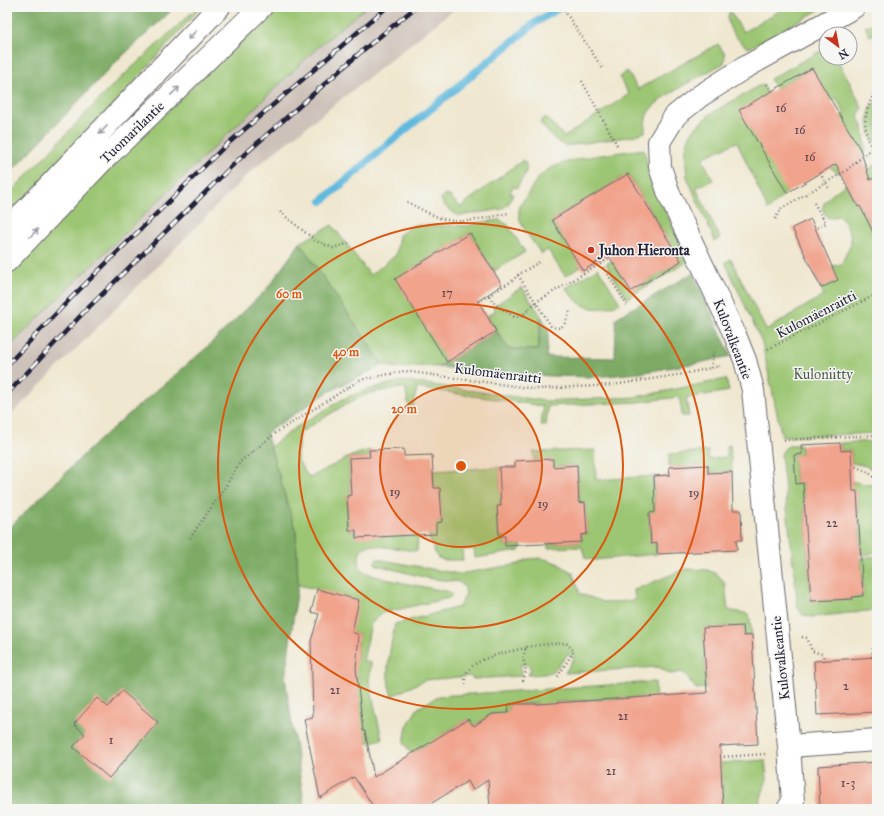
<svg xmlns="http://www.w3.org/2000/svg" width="884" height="816" font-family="'IM FELL Great Primer',serif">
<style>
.industrial{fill:#cdc2b9}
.green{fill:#9cc673;stroke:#5f7457}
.forest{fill:#7dab65;stroke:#506650}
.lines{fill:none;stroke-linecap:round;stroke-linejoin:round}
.stream{stroke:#60b9de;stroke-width:8}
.building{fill:#f1a38c}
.minor-casing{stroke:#6a676f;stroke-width:24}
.major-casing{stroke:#6a676f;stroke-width:24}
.path{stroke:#6a676f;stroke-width:2.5;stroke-dasharray:1 3;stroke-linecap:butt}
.minor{stroke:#fff;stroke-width:22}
.major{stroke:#fff;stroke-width:22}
.rail-casing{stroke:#22223b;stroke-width:4.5}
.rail{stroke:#f6f6f2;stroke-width:3;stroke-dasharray:9;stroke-linecap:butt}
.oneway{stroke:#9c9ca7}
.ring{fill:none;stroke:#de560e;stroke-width:2}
.poi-dot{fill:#c8321e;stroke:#f6f6f2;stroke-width:1.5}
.labels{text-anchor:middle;stroke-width:3;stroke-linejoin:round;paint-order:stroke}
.number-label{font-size:12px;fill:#56424f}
.street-label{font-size:14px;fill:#22223b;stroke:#f6f6f2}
.poi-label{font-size:14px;font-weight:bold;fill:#22223b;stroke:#f6f6f2;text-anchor:start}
.park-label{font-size:14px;fill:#4d5b4f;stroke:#f6f6f2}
.centre{fill:#de560e;stroke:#f6f6f2;stroke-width:2}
.ring-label{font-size:12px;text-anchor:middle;font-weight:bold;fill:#de560e;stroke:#f6f6f2;stroke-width:3;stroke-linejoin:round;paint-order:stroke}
</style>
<rect width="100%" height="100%" fill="#f6f6f2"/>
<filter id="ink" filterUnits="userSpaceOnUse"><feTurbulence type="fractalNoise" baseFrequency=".025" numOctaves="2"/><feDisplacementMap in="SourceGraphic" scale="8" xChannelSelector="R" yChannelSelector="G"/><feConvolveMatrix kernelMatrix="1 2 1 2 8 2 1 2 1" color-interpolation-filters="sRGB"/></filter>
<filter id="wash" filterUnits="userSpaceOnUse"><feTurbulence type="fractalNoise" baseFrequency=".012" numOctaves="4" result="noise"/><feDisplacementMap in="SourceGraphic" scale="16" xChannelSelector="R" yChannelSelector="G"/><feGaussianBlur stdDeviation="0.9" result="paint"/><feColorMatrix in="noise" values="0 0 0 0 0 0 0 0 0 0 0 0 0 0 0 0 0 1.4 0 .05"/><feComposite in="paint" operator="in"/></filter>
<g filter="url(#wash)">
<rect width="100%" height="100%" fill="#efe7cf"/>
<path class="industrial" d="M366 7H457L251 171 7 419V349L97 260 317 48Z"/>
<path class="green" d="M198 7H201L7 225V196L112 86Z
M274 7H366L317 48 97 260 7 349V278L71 206Z
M786 7H824L765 40 749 48C738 42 722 24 730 11L743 32Z
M877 21V32L870 36 865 27Z
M718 44 725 54 724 63C707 73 657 97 648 113 645 119 645 126 645 132L633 136 565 146C554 140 547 132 540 122L546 117 564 137 629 94 619 77 627 71 638 89Z
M826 48V58H836L848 79 862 108 858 118 863 126 866 151 849 166 838 173 830 167 837 118 845 114 836 98 831 101 812 68 776 89 770 79Z
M762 84 768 94 787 192 768 210 737 142 702 158 713 180 696 188 720 238 715 241 687 177 685 153 688 139 695 128 710 114Z
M877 100V140L873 142C867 130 865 110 877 100Z
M644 149 650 178 689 261 627 298 606 264 612 261 631 291 681 261 628 174 552 220 581 267 565 276 548 250 541 254C534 242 520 228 519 214 518 205 525 199 529 192 534 184 538 176 546 171 567 157 618 153 644 149Z
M523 160C532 169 521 179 517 188L513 187 510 193 513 194 509 203 502 209 458 216 444 205 441 199 444 195 450 196 460 207Z
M875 165 877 166V176L860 185 858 183 848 188 858 207 860 206 877 240V433L782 437 762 343 725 262 731 259 766 330 824 295 814 274 832 266 839 265 843 261 851 243V236L843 219 838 216 828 218C825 214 822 211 823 206 824 196 865 172 875 165Z
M499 220 508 225 525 252 494 271 470 233 396 279 447 362 439 367 424 366 399 368 383 365 300 243 332 225 370 275 396 255 399 235 414 225 469 226 476 223Z
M598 268 620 303C597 313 580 310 566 288Z
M522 287 541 316 538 350 509 349 487 316 495 311 493 307Z
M726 379 729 391 686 398 689 416H682L680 397 637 402 548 406 546 425H541L543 406 417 388 413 407H409L405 387 370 393 348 403 299 433 297 459 309 478 349 457 369 450 370 457 349 458 351 495 347 496 349 530H356V537L418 534 417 551 369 545 361 549C359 556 357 564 362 570 371 579 434 588 449 592L452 595 449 598 382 613 371 624 363 661 371 663 369 682 382 739 367 743 365 731 356 733 348 681 357 658 359 635 352 632 317 589 298 585 296 532 270 447 295 428 343 399 369 389 404 381 545 401 636 397Z
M877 441V472L866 466 852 463 851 450 841 451 840 443Z
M730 445 732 472 708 473V466L669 467V454L708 451V459L727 457V446Z
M791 445H801V454L794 455 796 484 803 483 811 601 852 599V597L863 596 861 558 877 556 876 610 813 617 803 615 798 608 781 454 785 448Z
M595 450 596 480 654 476 655 512 649 513 651 543H657V554L593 560 585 558 582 547 548 548 547 544 581 542V535L587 534 585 502 579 503 577 465 553 467 552 460H534L533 452Z
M499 467 501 506 497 507 499 536H505V546L522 545 519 551 475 558 474 549 462 550 463 560H443L437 557 429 538V534L436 523 442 522 440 488H434L433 471Z
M842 480 872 485 877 488V551L869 554H861L857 491 843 492Z
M541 558 557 563 573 573 580 594 607 603 635 600 634 590 685 569 708 570 718 575 725 584 728 610 749 614 752 635 744 636 743 626 704 628 706 688 696 689 683 672 670 674 659 667 565 673 574 658 568 654C552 674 553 674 528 675L531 669 528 664 520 665 522 671 520 676 473 679 471 676 425 680 392 696C383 673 391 648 395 624L459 607 466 594 465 588 459 582 427 578 377 565 374 562 377 559 459 574 519 564 528 559Z
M655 682 656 705 644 697 557 702 538 712 537 703 509 704 508 713 492 714 474 726 468 719 443 734 432 752 427 744 411 753 404 743 407 726 418 708 439 696Z
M765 760 767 779 760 801 753 809H743L742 808 723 809 721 763Z"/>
<path class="forest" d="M7 7H165L170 12 118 60 7 176Z
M300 243 383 365 328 392 266 433 296 532 298 585 285 678 305 809H7V530L101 438 204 350 266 290Z
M693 273 731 356 703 362 639 373 593 377 550 376 512 373 496 375 461 369 439 367 496 331 509 349 538 350 541 316 549 329 546 357 615 358 616 318Z"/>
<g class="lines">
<path class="stream" d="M322 201 388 144 535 23 560 7"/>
</g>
<g id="blocks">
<path class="building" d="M812 68 860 149 870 180 877 176V240L860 206 858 207 836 164 787 193 739 110Z
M628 174 681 261 631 291 608 255 583 271 552 220Z
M811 219 838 280 821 288 792 228Z
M470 233 502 285 478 301 496 331 447 362 395 279Z
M840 443 841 451 851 450 853 491H857L863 596 852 597 853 599 811 601 803 483 796 484 794 455 802 454 801 445Z
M404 449V456L432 455 434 488H440L442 522 436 523V534L356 538V530H349L347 496 351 495 349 458 370 457 369 450Z
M553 459V467L577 465 579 503 585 502 587 534 581 535V542L505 546V536H499L497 506H501L499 467H515V461Z
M708 465V473L732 472 733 510H741L742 540H736L737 550 657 554V543L651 544 649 513 655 512 654 476 670 475 669 467Z
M317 589 359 600 352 632 359 635 356 668 363 731H365L374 777 468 719 474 726 492 714 508 713 509 704H537L707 693 703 628 743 626 744 636 752 635 758 744 720 746 723 809H490L488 780 473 790 468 781 422 809H375L354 777 320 798 304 719 313 717 311 641 319 614 311 612Z
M877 657V712L817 715 814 661Z
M122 691 158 722 109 778 73 747 85 734 74 724 97 698 108 707Z
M877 762V809H820L818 766Z"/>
</g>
</g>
<g filter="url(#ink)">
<use href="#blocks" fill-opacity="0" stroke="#6a676f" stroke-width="1"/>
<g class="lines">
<g class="minor-casing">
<path id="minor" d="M789 746 877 740
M788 809 793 802 789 746 753 390 745 360 735 335 669 194 660 167 659 142 675 116 700 96 744 68 854 7"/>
</g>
<g class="major-casing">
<path id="major" d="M7 230 219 7
M7 261 102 161 261 7"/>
</g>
<path class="path" d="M562 7 603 69
M582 81 618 147
M767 84 772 91
M872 148C860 127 866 107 877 87
M876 157 877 158
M820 173 830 190
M407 202C421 209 437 219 453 221 468 223 494 216 509 213
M814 203 826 223 815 229
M280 212 316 241 333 248 350 243
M775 219 782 208 846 171 872 148 877 145
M601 264 627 305
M518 275 551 326C564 333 567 319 570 310
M489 296C497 309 503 308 514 317L522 316 536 302 610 258
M478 302 512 281 518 275 539 262
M768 349 877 294
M711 368 713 354 715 351
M784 440 877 435
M852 465 868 472 877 480
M190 538 224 489 240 462 277 432 360 380 404 371 536 389 613 385 683 374 720 366
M802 637 807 638 812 651 822 654 825 660
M872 657 873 647 877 645
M523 681 526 671 523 658 526 647 548 644 566 643 574 651 556 679
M465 684C465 681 465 677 466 674 472 658 511 651 526 648
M720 757 766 754
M758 809 763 803"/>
<use href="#minor" class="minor"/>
<use href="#major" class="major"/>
<g class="rail-casing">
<path id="rail" d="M7 365 71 298 224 147 387 7
M7 394 85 311 237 161 362 51 416 7"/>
</g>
<use href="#rail" class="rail"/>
</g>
<defs><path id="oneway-shaft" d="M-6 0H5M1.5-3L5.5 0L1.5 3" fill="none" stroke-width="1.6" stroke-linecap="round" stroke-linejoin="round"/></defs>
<g class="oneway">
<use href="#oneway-shaft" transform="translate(192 35) rotate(133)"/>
<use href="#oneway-shaft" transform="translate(175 91) rotate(-44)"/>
<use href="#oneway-shaft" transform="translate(103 130) rotate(134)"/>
<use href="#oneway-shaft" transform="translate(34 233) rotate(-46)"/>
</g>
</g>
<circle cx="461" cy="466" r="81" fill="#de560e" fill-opacity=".12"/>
<g class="ring">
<circle cx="461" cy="466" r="81"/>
<circle cx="461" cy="466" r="162"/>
<circle cx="461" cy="466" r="243"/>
</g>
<circle class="poi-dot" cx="591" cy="250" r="4"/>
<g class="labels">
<g class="number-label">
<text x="781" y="112">16</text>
<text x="800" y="134">16</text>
<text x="810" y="161">16</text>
<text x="447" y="297">17</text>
<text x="395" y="496">19</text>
<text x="694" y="497">19</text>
<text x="543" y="508">19</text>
<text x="832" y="527">22</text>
<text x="846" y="690">2</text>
<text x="335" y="694">21</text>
<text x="623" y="720">21</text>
<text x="111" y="744">1</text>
<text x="611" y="775">21</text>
<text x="848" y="787">1-3</text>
</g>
<g class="street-label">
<text transform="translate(132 132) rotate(-44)" y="5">Tuomarilantie</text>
<text transform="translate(816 314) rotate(-27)" y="5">Kulomäenraitti</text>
<text transform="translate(733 339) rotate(69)" y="5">Kulovalkeantie</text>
<text transform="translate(498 373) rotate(7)" y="5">Kulomäenraitti</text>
<text transform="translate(780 658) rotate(-96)" y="5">Kulovalkeantie</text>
</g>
<g class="poi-label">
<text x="599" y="255">Juhon Hieronta</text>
</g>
<g class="park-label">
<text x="823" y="379">Kuloniitty</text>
</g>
</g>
<circle cx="461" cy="466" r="6" class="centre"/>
<g class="ring-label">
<text x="289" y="298">60 m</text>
<text x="346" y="356">40 m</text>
<text x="404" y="413">20 m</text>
</g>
<rect width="884" height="816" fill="none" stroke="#f6f6f2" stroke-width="24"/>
<g transform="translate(838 46) rotate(148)"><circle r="19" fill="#f6f6f2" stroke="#a1a1a9"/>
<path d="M0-3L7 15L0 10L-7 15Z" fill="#c8321e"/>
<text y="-6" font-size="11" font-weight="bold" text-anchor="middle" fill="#22223b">N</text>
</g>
</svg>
